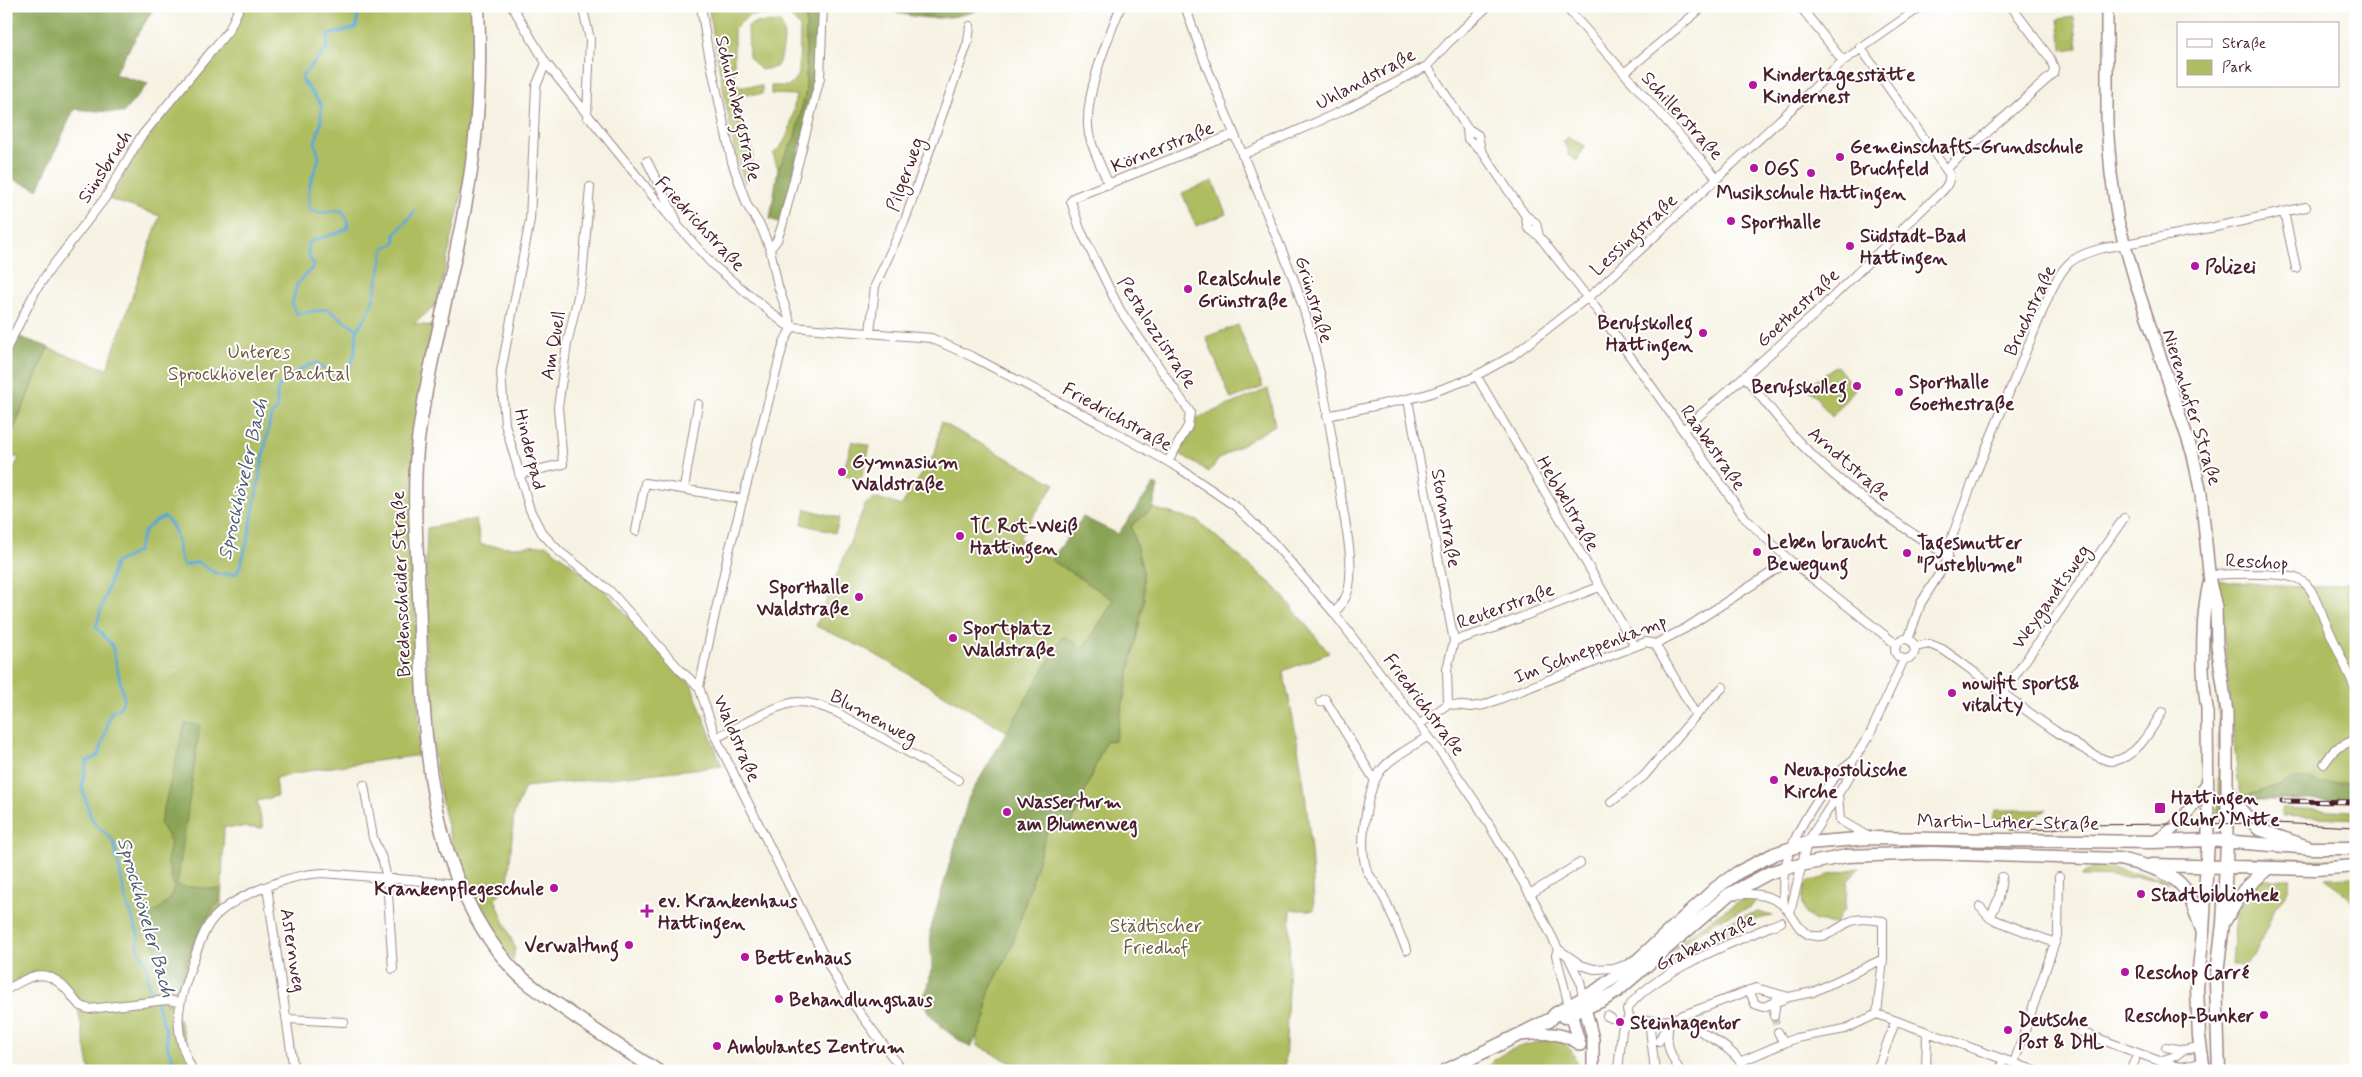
<svg xmlns="http://www.w3.org/2000/svg" width="2362" height="1077" font-family="Mynerve,sans-serif">
<style>
.green{fill:#aebd60;stroke:#7c6e46}
.forest{fill:#8aa456;stroke:#6a6240}
.lines{fill:none;stroke-linecap:round;stroke-linejoin:round}
.stream{stroke:#58a7d2;stroke-width:3}
.street-tunnel{stroke:#d4c8be;stroke-width:8;stroke-dasharray:8 4;stroke-linecap:butt}
.street-casing{stroke:#a08887;stroke-width:10}
.secondary-casing{stroke:#a08887;stroke-width:14}
.primary-casing{stroke:#a08887;stroke-width:15}
.street{stroke:#fff;stroke-width:8}
.secondary{stroke:#fff;stroke-width:11}
.primary{stroke:#fff;stroke-width:12}
.tram{stroke:#4a1f2b;stroke-width:1}
.rail-casing{stroke:#4a1f2b;stroke-width:5}
.rail{stroke:#fff;stroke-width:3;stroke-dasharray:9;stroke-linecap:butt}
.poi-dot{fill:#b5179e;stroke:#fff;stroke-width:2}
.labels{text-anchor:middle;stroke-width:4;stroke-linejoin:round;paint-order:stroke}
.poi-label{font-size:19px;font-weight:bold;fill:#4a1f2b;stroke:#fff;text-anchor:start}
.street-label{font-size:19px;fill:#4a1f2b;stroke:#fff}
.park-label{font-size:19px;fill:#6d563e;stroke:#fff}
.water-label{font-size:20px;font-style:italic;fill:#505c76;stroke:#fff}
</style>
<rect width="100%" height="100%" fill="#fff"/>
<filter id="ink" filterUnits="userSpaceOnUse"><feTurbulence type="fractalNoise" baseFrequency=".02" numOctaves="2"/><feDisplacementMap in="SourceGraphic" scale="10" xChannelSelector="R" yChannelSelector="G"/><feConvolveMatrix kernelMatrix="1 2 1 2 8 2 1 2 1" color-interpolation-filters="sRGB"/></filter>
<filter id="wash" filterUnits="userSpaceOnUse"><feTurbulence type="fractalNoise" baseFrequency=".0096" numOctaves="4" result="noise"/><feDisplacementMap in="SourceGraphic" scale="20" xChannelSelector="R" yChannelSelector="G"/><feGaussianBlur stdDeviation="1.12" result="paint"/><feColorMatrix in="noise" values="0 0 0 0 0 0 0 0 0 0 0 0 0 0 0 0 0 1.4 0 .05"/><feComposite in="paint" operator="in"/></filter>
<g filter="url(#wash)">
<rect width="100%" height="100%" fill="#f6f2e3"/>
<path class="green" d="M242 6H473L476 27 472 104 464 186 437 304 414 324 433 326 418 401 415 652 421 755 317 769 275 778 277 796 257 801 263 828 224 827 221 910 209 919 178 999 165 1004H175V1016L179 1019 194 1071H90L75 993C54 966 32 976 6 989V485L19 458 6 454V448L48 348 107 369 160 216 109 199 161 118 238 21Z
M708 6H806V91L795 137 778 169 773 154C791 141 792 116 796 95L771 94V86H789L799 74 800 27 785 10 778 15H749L734 30V76L738 86H762V94H736L744 128 754 154 745 183 736 159Z
M2074 17 2078 48 2062 50 2058 19Z
M779 22C788 31 783 58 776 67L761 70 749 57 748 26 754 23Z
M1568 137 1585 146 1577 161 1568 155V149L1563 142Z
M1213 181 1226 214 1196 226 1182 193Z
M1238 325 1263 387 1231 399 1206 337Z
M1837 366 1855 389 1832 417 1807 386Z
M1268 389 1275 425 1220 458 1209 472 1180 454 1195 419Z
M941 422 1055 484 1019 538 1115 600 1084 648 1063 636 1008 732 866 649 816 626 865 505C875 493 888 502 901 506L935 454Z
M852 441 870 446 861 480 843 474Z
M1153 508 1198 521 1276 588 1329 653 1283 671C1301 750 1312 829 1314 910H1291L1285 1071H1027L977 1045V1038L986 1017 988 994 1012 946 1051 817 1071 826 1106 740 1115 741 1144 601 1143 571 1131 526Z
M806 509 840 518 835 533 802 524Z
M476 519 481 545 512 547 547 545 606 591 652 644 691 684 722 766 525 787 514 814 508 884 495 899 515 948 513 961C422 867 422 651 427 528Z
M2218 580C2260 583 2316 594 2356 580V800H2261L2242 797 2238 781Z
M2209 602H2212L2223 725 2222 814H2218L2219 720Z
M2282 808 2356 811V819L2282 815Z
M1995 810H2047L2029 819H1993Z
M2244 857 2325 860 2356 858V860L2328 863 2244 861Z
M2093 866 2163 878 2170 883 2154 878 2081 876Z
M1859 868 1848 881 1845 909 1835 924 1816 921 1806 915C1801 906 1801 890 1808 881L1824 878 1829 874Z
M2356 877V907L2346 895 2325 878Z
M2261 879H2291L2288 890 2275 908 2255 955 2244 965H2232L2236 912 2240 903Z
M1748 898H1758L1751 907 1716 921 1669 953C1683 937 1728 905 1748 898Z
M1758 912 1772 916 1740 923 1714 945 1705 946 1664 967C1693 944 1721 919 1758 912Z
M1554 1039C1571 1044 1574 1054 1579 1071H1486C1495 1049 1533 1043 1554 1039Z"/>
<path class="forest" d="M6 6H155L114 74 148 84 123 113 74 109 38 189 6 177Z
M806 6H821L819 72 781 223 770 219 778 169 795 137 806 91Z
M873 6H990C942 24 921 20 873 6Z
M17 336 48 347 6 447V357Z
M1154 484 1158 486 1153 508 1131 526 1143 571 1144 601 1115 741 1106 740 1071 826 1051 818 1012 946 988 994 986 1017 971 1048C951 1035 931 1022 922 999L928 987 932 967 930 931 969 797 1063 636 1084 648 1114 600 1051 560 1083 517 1118 534Z
M185 723 200 725 177 886 220 889 219 903C196 925 185 965 177 996H167L147 919 170 899 174 887 167 861 171 842 160 824Z
M2294 779H2313L2320 784 2344 782 2356 785V800L2261 799 2242 796 2256 793Z"/>
<g class="lines">
<path class="stream" d="M357 329C376 309 378 275 384 248L395 243V234L415 211
M179 1071 168 1049 165 1028 154 995 148 984V968L138 947V934L126 900 113 840 95 824 90 815 82 787 87 761 97 757 100 752 111 712 120 708 124 699 112 645 96 627 115 563 137 552C143 532 145 525 165 517 182 533 174 548 184 566L197 562 217 574H236L240 567 248 539 269 425 272 414 277 410C276 385 277 386 296 373 303 367 308 365 317 363L326 371 343 374C356 362 356 347 357 329L327 309 297 314 292 304 297 284 314 266 308 252V243C321 236 335 236 348 228L347 218 341 210 320 213 309 209V187L319 158 315 142 321 123V104L302 80 303 74 327 49 328 35 356 28 358 15 354 6"/>
</g>
</g>
<g filter="url(#ink)">
<g class="lines">
<path class="street-tunnel" d="M1774 1016 1778 1032"/>
<g class="street-casing">
<path id="street" d="M512 6 546 63 669 216 713 265 785 324 792 327 931 338 975 358 1099 423 1179 468 1235 506 1272 541 1334 613 1448 762 1477 804 1534 901 1558 949 1581 965 1594 969 1617 968 1625 965
M582 6 590 39 587 117
M701 6 707 45 732 162 747 205 761 227 770 249 778 286 792 327
M1185 6 1204 60 1294 280C1319 349 1330 424 1341 496 1345 525 1354 558 1349 587 1347 598 1341 606 1334 613
M1565 6 1717 178
M1800 6 1843 61
M1860 47 1949 174C1951 186 1940 193 1932 201
M546 63 536 86 530 220 501 372 505 424 530 510 542 533 560 552 610 591 681 671 699 687
M1427 66 1467 128 1478 135 1481 150
M1624 73 1704 6
M1467 128 1468 139 1481 150 1525 215 1528 228 1539 236 1595 307 1746 519 1788 559 1897 645
M1242 155 1344 110 1427 66 1448 43 1488 6
M647 161 677 221
M1946 169 2053 74 2054 68 2050 58 2011 6
M1109 185C1102 168 1093 151 1089 134 1082 100 1108 38 1121 6
M2284 212 2296 268
M1525 215 1536 223 1539 236
M770 249 777 240 782 226 820 78 823 6
M792 327 784 342 728 555 699 687 716 738 825 958 842 989 903 1071
M870 333 875 286 905 220 968 42 970 26
M6 350 36 290 51 268 105 198 140 138 229 30 240 6
M1476 375 1635 646
M1745 377C1763 399 1780 422 1799 442 1843 488 1895 523 1948 556
M1408 400 1454 641
M1327 416 1425 395 1470 379 1512 356 1596 291 1843 61 1922 6
M1683 430 1814 315 1929 203
M1168 462 1188 426 1190 412 1120 310 1080 229 1071 201 1075 197 1234 134
M519 474 563 464 558 407 567 344 582 279 590 187
M684 488 698 404
M636 531 645 483 743 499
M1952 537 1976 473 2049 295C2064 264 2070 256 2104 248L2215 227 2306 207
M2209 575C2229 574 2281 572 2298 579 2305 582 2308 586 2312 592L2356 690
M1895 649a10 10 0 1 1 20 0a10 10 0 1 1-20 0Z
M1908 640 1921 603 1946 563 1950 544
M1914 647 1929 644 1942 649C1970 667 2088 762 2112 761 2136 759 2151 730 2162 712
M2003 693 2124 518
M1320 702 1325 699 1375 781
M1448 704 1447 669 1454 641 1491 629 1599 587
M1697 714 1723 687
M1420 724 1448 704 1471 707 1484 705 1646 642 1655 644 1686 628 1783 565 1788 559
M716 738C736 728 778 703 798 702 812 702 823 707 836 712L958 780
M2324 764 2335 749 2356 739
M364 785 373 838 383 861 387 879 393 969
M1838 794 1840 820 1867 836
M1611 802 1644 776 1697 714 1693 710 1655 644
M2002 877 1999 898 1990 918 2055 943
M267 887 294 1071
M1530 894 1580 863
M1734 895C1754 892 1778 895 1790 913 1796 922 1800 931 1810 935 1827 940 1835 929 1849 922 1859 917 1872 920 1883 921V959L1877 1014
M1784 907C1783 894 1782 881 1785 868 1792 836 1825 780 1852 762
M1980 907 1990 918
M1790 913 1807 843 1852 772V762L1870 734 1904 659
M1558 949 1556 955 1569 1006
M1407 950C1398 932 1392 912 1382 894 1378 886 1369 877 1366 868 1359 844 1366 789 1382 769 1395 754 1413 747 1428 736
M1569 958 1580 981 1583 998
M6 990C34 973 48 966 71 995 76 1002 80 1007 89 1009L167 1000 179 1002
M1749 990 1755 1004 1763 1007 1787 998
M1877 1014 2036 1071
M1607 1016 1611 1018
M1774 1016 1776 1000
M1680 1017C1701 1035 1734 1045 1746 1071
M288 1019 344 1022
M1649 1020 1655 1071
M1670 1020C1664 1040 1669 1054 1680 1071
M1623 1023 1670 1020 1756 988 1789 997 1813 992 1883 959
M1778 1032 1784 1043
M2081 1032 2170 1065 2181 1067 2203 1063
M1659 1041 1665 1029
M2166 1047 2183 1050
M1742 1061 1796 1038 1845 1029 1877 1014
M2160 1061 2175 1056 2183 1050 2200 1047
M2014 1063 2058 933 2059 877
M193 1071C170 1028 178 1005 193 961 198 948 203 931 212 920 233 895 292 874 323 873L459 884
M1618 1071 1622 1030 1629 1016 1627 1010C1646 975 1743 938 1781 922
M1877 1071 1895 1022
M1926 1071 1927 1033
M2000 1071 2003 1060
M2130 1071 2135 1060"/>
</g>
<g class="secondary-casing">
<path id="secondary" d="M2107 6V124L2111 174 2118 221 2137 287 2193 455 2201 494 2210 582 2216 607 2217 645 2227 712V842
M2229 790 2239 807 2258 829 2307 846
M2208 840 2207 708C2201 676 2201 615 2209 584
M2154 842C2177 830 2193 806 2206 785
M1583 1000 1593 1039V1071
M1569 1006 1580 1045
M1521 1035C1543 1033 1561 1031 1580 1044"/>
</g>
<g class="primary-casing">
<path id="primary" d="M478 6C480 53 480 100 474 147 463 246 431 342 418 440 412 492 417 546 419 598 424 724 422 866 510 966 524 982 543 994 560 1006 592 1029 625 1050 658 1071
M2151 865 2316 869 2356 866
M2224 922 2244 890 2268 868
M1564 1017 1603 1000 1616 992 1728 895 1769 873 1785 868 1847 856 1931 853 2119 859C2143 865 2176 870 2189 896 2194 907 2198 920 2203 932
M1445 1071 1551 1019 1555 1014 1597 990 1639 959 1716 888 1737 873 1774 854 1807 843 1870 838 2153 842 2208 840 2312 848H2356
M2204 1071 2199 1037 2197 987 2203 932 2208 840
M2219 1071 2216 981 2223 924 2227 842"/>
</g>
<use href="#street" class="street"/>
<use href="#secondary" class="secondary"/>
<use href="#primary" class="primary"/>
<path class="tram" d="M2011 830 2052 829 2078 825 2274 823 2356 827"/>
<g class="rail-casing">
<path id="rail" d="M2282 801 2356 802"/>
</g>
<use href="#rail" class="rail"/>
</g>
</g>
<g class="poi-dot">
<circle cx="1753" cy="85" r="5"/>
<circle cx="1840" cy="157" r="5"/>
<circle cx="1754" cy="168" r="5"/>
<circle cx="1811" cy="173" r="5"/>
<circle cx="1731" cy="221" r="5"/>
<circle cx="1850" cy="246" r="5"/>
<circle cx="2195" cy="266" r="5"/>
<circle cx="1188" cy="289" r="5"/>
<circle cx="1703" cy="333" r="5"/>
<circle cx="1857" cy="386" r="5"/>
<circle cx="1899" cy="392" r="5"/>
<circle cx="842" cy="472" r="5"/>
<circle cx="960" cy="536" r="5"/>
<circle cx="1757" cy="552" r="5"/>
<circle cx="1907" cy="553" r="5"/>
<circle cx="859" cy="597" r="5"/>
<circle cx="953" cy="638" r="5"/>
<circle cx="1952" cy="693" r="5"/>
<circle cx="1774" cy="780" r="5"/>
<rect x="2154" y="802" width="12" height="12" rx="2.5"/>
<circle cx="1007" cy="812" r="5"/>
<circle cx="554" cy="888" r="5"/>
<circle cx="2141" cy="894" r="5"/>
<path d="M644.5 903.5h5v5h5v5h-5v5h-5v-5h-5v-5h5z"/>
<circle cx="629" cy="945" r="5"/>
<circle cx="745" cy="957" r="5"/>
<circle cx="2125" cy="972" r="5"/>
<circle cx="779" cy="999" r="5"/>
<circle cx="2264" cy="1015" r="5"/>
<circle cx="1620" cy="1022" r="5"/>
<circle cx="2008" cy="1030" r="5"/>
<circle cx="717" cy="1046" r="5"/>
</g>
<g class="labels">
<g class="poi-label">
<text x="1763" y="81">Kindertagesstätte<tspan x="1763" dy="22">Kindernest</tspan></text>
<text x="1850" y="153">Gemeinschafts-Grundschule<tspan x="1850" dy="22">Bruchfeld</tspan></text>
<text x="1764" y="175">OGS</text>
<text x="1811" y="199" text-anchor="middle">Musikschule Hattingen</text>
<text x="1741" y="228">Sporthalle</text>
<text x="1860" y="242">Südstadt-Bad<tspan x="1860" dy="22">Hattingen</tspan></text>
<text x="2205" y="273">Polizei</text>
<text x="1198" y="285">Realschule<tspan x="1198" dy="22">Grünstraße</tspan></text>
<text x="1693" y="329" text-anchor="end">Berufskolleg<tspan x="1693" dy="22">Hattingen</tspan></text>
<text x="1909" y="388">Sporthalle<tspan x="1909" dy="22">Goethestraße</tspan></text>
<text x="1847" y="393" text-anchor="end">Berufskolleg</text>
<text x="852" y="468">Gymnasium<tspan x="852" dy="22">Waldstraße</tspan></text>
<text x="970" y="532">TC Rot-Weiß<tspan x="970" dy="22">Hattingen</tspan></text>
<text x="1767" y="548">Leben braucht<tspan x="1767" dy="22">Bewegung</tspan></text>
<text x="1917" y="549">Tagesmutter<tspan x="1917" dy="22">"Pusteblume"</tspan></text>
<text x="849" y="593" text-anchor="end">Sporthalle<tspan x="849" dy="22">Waldstraße</tspan></text>
<text x="963" y="634">Sportplatz<tspan x="963" dy="22">Waldstraße</tspan></text>
<text x="1962" y="689">nowifit sports&amp;<tspan x="1962" dy="22">vitality</tspan></text>
<text x="1784" y="776">Neuapostolische<tspan x="1784" dy="22">Kirche</tspan></text>
<text x="2171" y="804">Hattingen<tspan x="2171" dy="22">(Ruhr) Mitte</tspan></text>
<text x="1017" y="808">Wasserturm<tspan x="1017" dy="22">am Blumenweg</tspan></text>
<text x="544" y="895" text-anchor="end">Krankenpflegeschule</text>
<text x="2151" y="901">Stadtbibliothek</text>
<text x="658" y="907">ev. Krankenhaus<tspan x="658" dy="22">Hattingen</tspan></text>
<text x="619" y="952" text-anchor="end">Verwaltung</text>
<text x="755" y="964">Bettenhaus</text>
<text x="2135" y="979">Reschop Carré</text>
<text x="789" y="1006">Behandlungshaus</text>
<text x="2254" y="1022" text-anchor="end">Reschop-Bunker</text>
<text x="2018" y="1026">Deutsche<tspan x="2018" dy="22">Post &amp; DHL</tspan></text>
<text x="1630" y="1029">Steinhagentor</text>
<text x="727" y="1053">Ambulantes Zentrum</text>
</g>
<g class="street-label">
<text transform="translate(1365 78) rotate(-28)" y="7">Uhlandstraße</text>
<text transform="translate(739 108) rotate(77)" y="7">Schulenbergstraße</text>
<text transform="translate(1683 115) rotate(48)" y="7">Schillerstraße</text>
<text transform="translate(1162 146) rotate(-22)" y="7">Körnerstraße</text>
<text transform="translate(104 166) rotate(-57)" y="7">Sünsbruch</text>
<text transform="translate(904 174) rotate(-70)" y="7">Pilgerweg</text>
<text transform="translate(701 223) rotate(47)" y="7">Friedrichstraße</text>
<text transform="translate(1633 234) rotate(-43)" y="7">Lessingstraße</text>
<text transform="translate(1315 299) rotate(73)" y="7">Grünstraße</text>
<text transform="translate(1797 307) rotate(-43)" y="7">Goethestraße</text>
<text transform="translate(2029 310) rotate(-65)" y="7">Bruchstraße</text>
<text transform="translate(1158 332) rotate(57)" y="7">Pestalozzistraße</text>
<text transform="translate(552 345) rotate(-80)" y="7">Am Quell</text>
<text transform="translate(2193 407) rotate(73)" y="7">Nierenhofer Straße</text>
<text transform="translate(1118 416) rotate(29)" y="7">Friedrichstraße</text>
<text transform="translate(1714 447) rotate(55)" y="7">Raabestraße</text>
<text transform="translate(531 449) rotate(76)" y="7">Hinderpad</text>
<text transform="translate(1850 463) rotate(41)" y="7">Arndtstraße</text>
<text transform="translate(1569 503) rotate(60)" y="7">Hebbelstraße</text>
<text transform="translate(1447 518) rotate(80)" y="7">Stormstraße</text>
<text transform="translate(2257 561) rotate(3)" y="7">Reschop</text>
<text transform="translate(400 584) rotate(-92)" y="7">Bredenscheider Straße</text>
<text transform="translate(2050 596) rotate(-55)" y="7">Weygandtsweg</text>
<text transform="translate(1505 605) rotate(-20)" y="7">Reuterstraße</text>
<text transform="translate(1590 648) rotate(-21)" y="7">Im Schneppenkamp</text>
<text transform="translate(1425 704) rotate(53)" y="7">Friedrichstraße</text>
<text transform="translate(874 716) rotate(28)" y="7">Blumenweg</text>
<text transform="translate(738 738) rotate(67)" y="7">Waldstraße</text>
<text transform="translate(2008 821) rotate(1)" y="7">Martin-Luther-Straße</text>
<text transform="translate(1705 941) rotate(-26)" y="7">Grabenstraße</text>
<text transform="translate(294 950) rotate(81)" y="7">Asternweg</text>
</g>
<g class="park-label">
<text x="259" y="358">Unteres<tspan x="259" dy="22">Sprockhöveler Bachtal</tspan></text>
<text x="1156" y="932">Städtischer<tspan x="1156" dy="22">Friedhof</tspan></text>
</g>
<g class="water-label">
<text transform="translate(242 479) rotate(-77)" y="7">Sprockhöveler Bach</text>
<text transform="translate(147 917) rotate(74)" y="7">Sprockhöveler Bach</text>
</g>
</g>
<rect width="2362" height="1077" fill="none" stroke="#fff" stroke-width="25"/>
<rect x="2177" y="22" width="162" height="65" fill="#ffffff" stroke="#b7a5aa"/>
<rect x="2187" y="39" width="25" height="8" fill="#ffffff" stroke="#b7a5aa"/>
<text x="2222" y="48" font-size="15" fill="#4a1f2b">Straße</text>
<rect x="2187" y="60" width="25" height="15" fill="#aebd60" stroke="#b7a5aa"/>
<text x="2222" y="72" font-size="15" fill="#4a1f2b">Park</text>
</svg>
